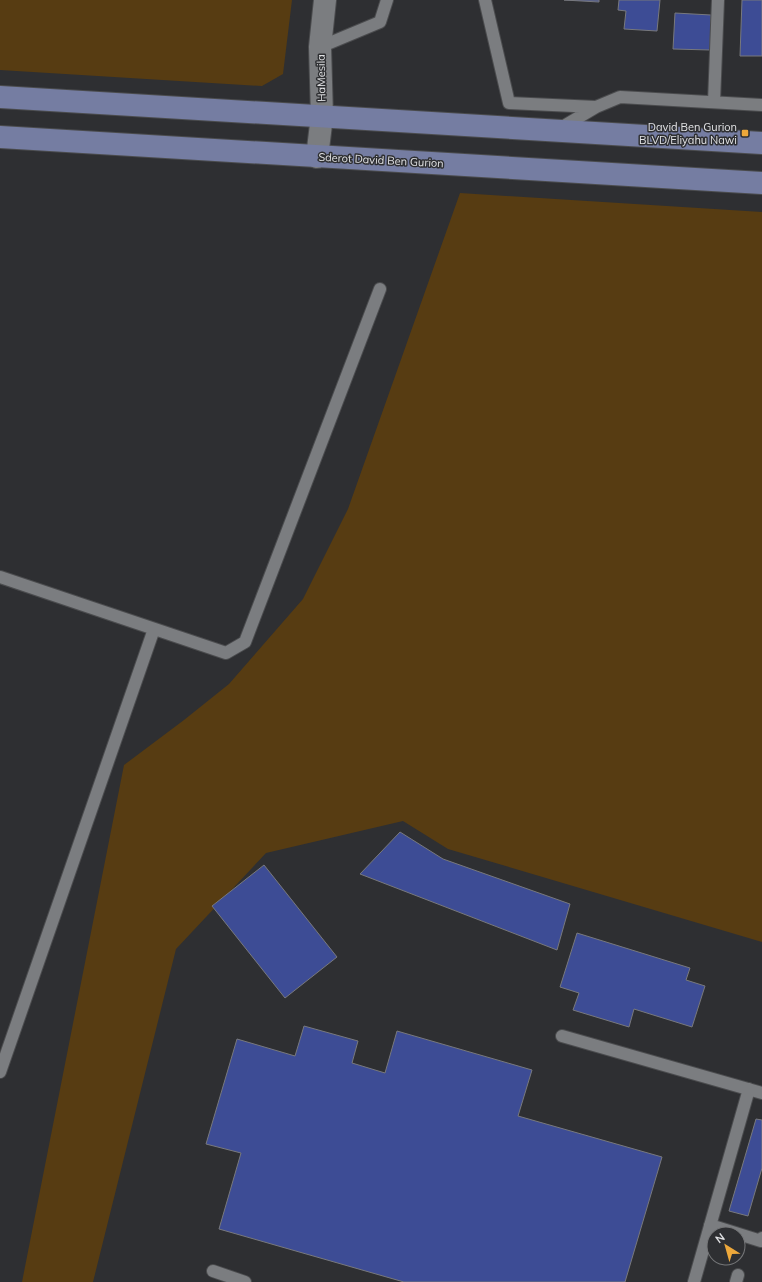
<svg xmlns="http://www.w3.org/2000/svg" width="762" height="1282" font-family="Mulish,sans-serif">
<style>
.green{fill:#573c12}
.building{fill:#3d4c95;stroke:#78797d}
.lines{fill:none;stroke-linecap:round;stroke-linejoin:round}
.lane-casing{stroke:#4b4c4e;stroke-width:14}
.street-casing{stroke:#4b4c4e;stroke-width:24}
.secondary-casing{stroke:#4b4c4e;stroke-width:24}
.lane{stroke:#7b7d80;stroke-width:12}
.street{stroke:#7b7d80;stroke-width:22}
.secondary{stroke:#757da2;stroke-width:22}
.poi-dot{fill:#eda83b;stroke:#2e2f32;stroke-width:1.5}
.labels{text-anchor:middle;stroke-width:3;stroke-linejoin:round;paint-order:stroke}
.street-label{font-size:11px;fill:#e1e2e4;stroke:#2e2f32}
.poi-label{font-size:11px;fill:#e1e2e4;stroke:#2e2f32;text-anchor:end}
</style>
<rect width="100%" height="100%" fill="#2e2f32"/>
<path class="green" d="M0 0H292L283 74 262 86 0 70Z
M460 193 762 212V942L448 849 403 821 266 853 176 949 93 1282H22L124 765 184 720 229 684 303 599 348 509Z"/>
<path class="building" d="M564 0H599V2Z
M619 0H660L657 31 624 29 626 11 618 10Z
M742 0H762V56H740Z
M675 13 711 15 710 50 673 49Z
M400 832 443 859 570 904 557 950 360 874Z
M264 865 337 957 285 998 212 906Z
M577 933 690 968 686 980 705 986 692 1027 634 1009 629 1027 573 1010 579 993 560 987Z
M304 1026 358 1041 352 1063 385 1073 397 1031 532 1070 518 1116 662 1157 625 1282H404L219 1229 241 1153 206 1144 237 1039 295 1056Z
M756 1119 762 1120V1168L748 1216 729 1211Z"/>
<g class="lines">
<g class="lane-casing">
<path id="lane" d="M485 0 509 103 596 107
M320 47 380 22 387 0
M714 102 718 0
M559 129 596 107 620 97 762 105
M0 577 226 653 245 642 380 289
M562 1036 762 1093
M0 1072 154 629
M710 1225 761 1241 762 1238
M213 1271 245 1282
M694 1282 749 1089
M736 1282 738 1275"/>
</g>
<g class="street-casing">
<path id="street" d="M317 157 322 116 320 47 325 0"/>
</g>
<g class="secondary-casing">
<path id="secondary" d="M0 97 762 143
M0 137 762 183"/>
</g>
<use href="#lane" class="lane"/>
<use href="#street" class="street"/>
<use href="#secondary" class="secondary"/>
</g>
<rect class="poi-dot" x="741" y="129" width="8" height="8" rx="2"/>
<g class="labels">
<g class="street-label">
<text transform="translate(321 78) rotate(-91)" y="4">HaMesila</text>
<text transform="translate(381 160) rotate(3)" y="4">Sderot David Ben Gurion</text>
</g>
<g class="poi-label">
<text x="737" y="131">David Ben Gurion<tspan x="737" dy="13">BLVD/Eliyahu Nawi</tspan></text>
</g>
</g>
<g transform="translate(726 1246) rotate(323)"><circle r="19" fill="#2e2f32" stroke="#767779"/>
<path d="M0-3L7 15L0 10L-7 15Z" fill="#eda83b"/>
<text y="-6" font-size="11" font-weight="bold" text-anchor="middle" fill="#e1e2e4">N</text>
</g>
</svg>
